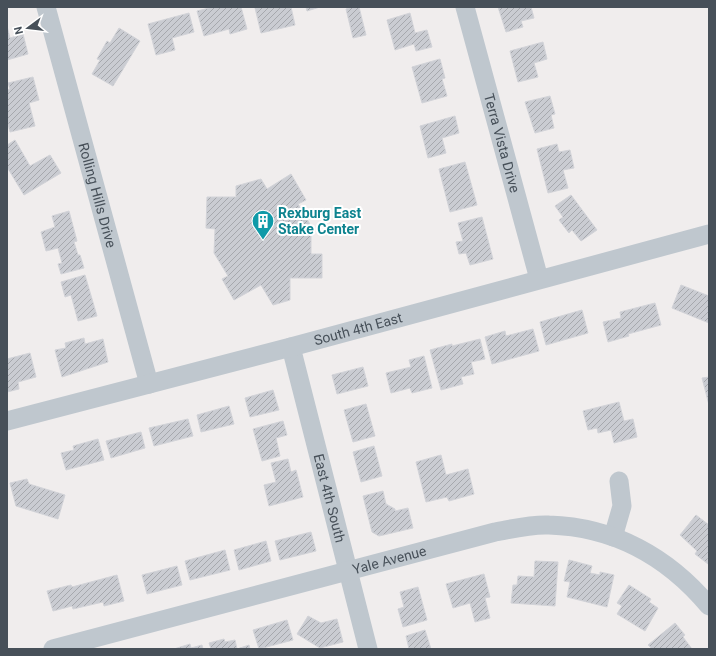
<svg xmlns="http://www.w3.org/2000/svg" width="716" height="656" font-family="Roboto,sans-serif">
<style>
.building{fill:url(#building-hatch);stroke:#d2d3d8}
.lines{fill:none;stroke-linecap:round;stroke-linejoin:round}
.minor{stroke:#bfc7ce;stroke-width:19}
.labels{text-anchor:middle;stroke-width:4;stroke-linejoin:round;paint-order:stroke}
.street-label{font-size:14px;fill:#475059;stroke:#fff}
.culture-label{font-size:14px;font-weight:bold;fill:#0d838f;stroke:#fff;text-anchor:start}
</style>
<defs>
<pattern id="building-hatch" width="6" height="6" patternUnits="userSpaceOnUse"><rect width="6" height="6" fill="#caccd2"/><path d="M-1 1l2-2M0 6l6-6M5 7l2-2" fill="none" stroke="#a6a8ad"/></pattern>
</defs>
<rect width="100%" height="100%" fill="#f0eded"/>
<path class="building" d="M213 7H241L247 29 230 34 229 29 204 36 197 11Z
M260 7H291L295 25 261 33 255 8Z
M306 7H320L307 11Z
M352 7H359L366 35 353 38 346 9Z
M498 7H531L534 18 521 21 523 27 506 32Z
M189 13 194 32 172 38 175 50 156 55 148 24Z
M410 13 415 33 427 30 432 47 416 51 414 44 395 50 387 20Z
M7 26 10 38 23 34 28 54 7 60Z
M119 28 140 41 113 86 92 74 100 60 97 59 107 41 110 43Z
M543 42 547 59 534 63 538 77 518 82 510 51Z
M440 59 445 78 442 79 447 96 422 103 412 67Z
M33 77 39 100 29 103 35 126 10 132 7 120V90L10 89 8 83Z
M550 96 555 114 551 115 554 128 535 133 525 102Z
M455 116 459 133 442 138 446 153 428 158 420 126Z
M15 140 30 166 50 155 61 173 24 195 7 167V145Z
M557 144 559 152 570 150 574 168 563 170 568 188 548 193 537 149Z
M465 162 477 205 450 212 439 169Z
M291 174 306 200 298 204 311 226V254H322V278H290V300L273 305 261 285 234 300 222 279 228 276 214 253 215 229 206 228 207 197H236V186L261 179 267 189Z
M571 195 597 230 581 241 572 230 569 233 559 220 563 217 555 206Z
M69 211 77 241 74 242 78 255H80L84 268 61 274 58 264 62 263 58 248 46 251 41 232 55 227 52 216Z
M482 217 493 259 470 265 466 253 459 254 456 242 463 241 458 223Z
M85 275 97 316 78 321 71 295 65 297 61 282Z
M681 285 709 296V323L672 308Z
M655 303 661 325 628 334 629 336 608 342 603 322 621 318 620 312Z
M582 310 588 333 546 345 540 322Z
M533 329 539 351 492 364 485 337 505 331 506 336Z
M84 338 85 344 103 339 108 362 62 377 55 350 66 348 65 343Z
M480 339 485 359 471 362 474 374 461 377 463 384 441 390 430 350 452 344V346Z
M30 353 36 377 18 382 19 389 7 392V359Z
M424 356 432 388 412 393 410 388 391 393 386 373 411 367 409 360Z
M363 367 368 386 337 394 332 375Z
M709 377V405L702 378Z
M273 390 279 410 250 417 245 398Z
M619 402 624 421 633 419 637 437 614 443 611 430 598 433 597 428 588 430 583 411Z
M366 404 375 436 353 442 344 410Z
M229 406 234 424 201 432 197 415Z
M188 419 193 436 154 446 149 428Z
M283 421 287 435 276 438 280 456 262 461 253 429Z
M141 432 145 448 111 458 106 441Z
M98 439 104 460 66 470 61 453 74 450 73 446Z
M374 446 382 476 361 482 353 452Z
M441 455 446 475 468 469 474 494 449 501 447 497 426 502 416 462Z
M288 459 291 472 296 470 303 497 269 506 264 485 276 482 271 463Z
M27 479 29 484 65 495 58 519 16 506 10 483Z
M383 491 386 504 395 509V511L408 508 413 528 379 536 372 532 363 496Z
M696 515 709 525 708 564 695 554 697 551 680 535Z
M311 532 316 551 280 560 275 541Z
M266 541 271 561 239 570 234 550Z
M225 550 230 570 190 580 185 561Z
M569 560 592 566 590 573 600 575V572L614 575 607 607 567 597 570 582 564 581Z
M535 561 558 562 555 606 511 603 513 585H517L518 576 534 577Z
M177 566 182 585 147 594 142 575Z
M484 574 490 597 485 598 490 618 475 622 470 603 453 608 446 584Z
M117 575 124 601 104 606 103 602 73 609 72 606 53 611 47 591 71 585 72 587Z
M629 585 651 599 649 602 658 608 645 631 617 614 622 606 617 603Z
M418 587 427 620 403 627 398 609 404 607 400 592Z
M308 616 321 623 337 619 343 642 320 648 297 634Z
M287 620 293 640 259 649 253 630Z
M675 623 685 635 683 637 692 649H652L648 645Z
M425 630 431 649H409L406 636Z
M224 639 225 642 235 640 237 649 249 645 250 649H211L209 643Z
M190 644 191 648 202 645 203 649H174Z"/>
<g class="lines">
<g class="minor">
<path id="s1" d="M46 7 149 384"/>
<path id="s2" d="M465 7 539 279"/>
<path id="s3" d="M291 347 368 649"/>
<path id="s4" d="M7 421 291 347 709 234"/>
<path d="M613 537 622 506 619 481"/>
<path id="s5" d="M53 649 495 532C512 529 531 524 549 525 614 527 668 557 709 606"/>
</g>
</g>
<defs>
<g id="building-pin" transform="scale(1.15)"><path d="M0 17L-7.5 6A9.5 9.5 0 1 1 7.5 6Z" fill="#0f9aa8" stroke="#fff"/><path d="M-4-6H4V6H1V3H-1V6H-4ZM-2.5-4.3h1.7v1.8h-1.7ZM.8-4.3h1.7v1.8H.8ZM-2.5-1h1.7V.8h-1.7ZM.8-1h1.7V.8H.8Z" fill="#fff"/></g>
</defs>
<g fill-rule="evenodd">
<use href="#building-pin" x="263" y="221"/>
</g>
<g class="labels">
<g class="street-label">
<text dy="5" stroke="none"><textPath href="#s2" startOffset="141">Terra Vista Drive</textPath></text>
<text dy="5" stroke="none"><textPath href="#s1" startOffset="195">Rolling Hills Drive</textPath></text>
<text dy="5" stroke="none"><textPath href="#s4" startOffset="363">South 4th East</textPath></text>
<text dy="5" stroke="none"><textPath href="#s3" startOffset="156">East 4th South</textPath></text>
<text dy="5" stroke="none"><textPath href="#s5" startOffset="348">Yale Avenue</textPath></text>
</g>
<g class="culture-label">
<text x="278" y="218">Rexburg East<tspan x="278" dy="16">Stake Center</tspan></text>
</g>
</g>
<rect width="716" height="656" fill="none" stroke="#475059" stroke-width="16"/>
<g transform="translate(28 28) rotate(255)" stroke="#ffffff" stroke-width="3" paint-order="stroke">
<path d="M0-3L7 15L0 10L-7 15Z" fill="#475059"/>
<text y="-6" font-size="11" font-weight="bold" text-anchor="middle" fill="#475059">N</text>
</g>
</svg>
